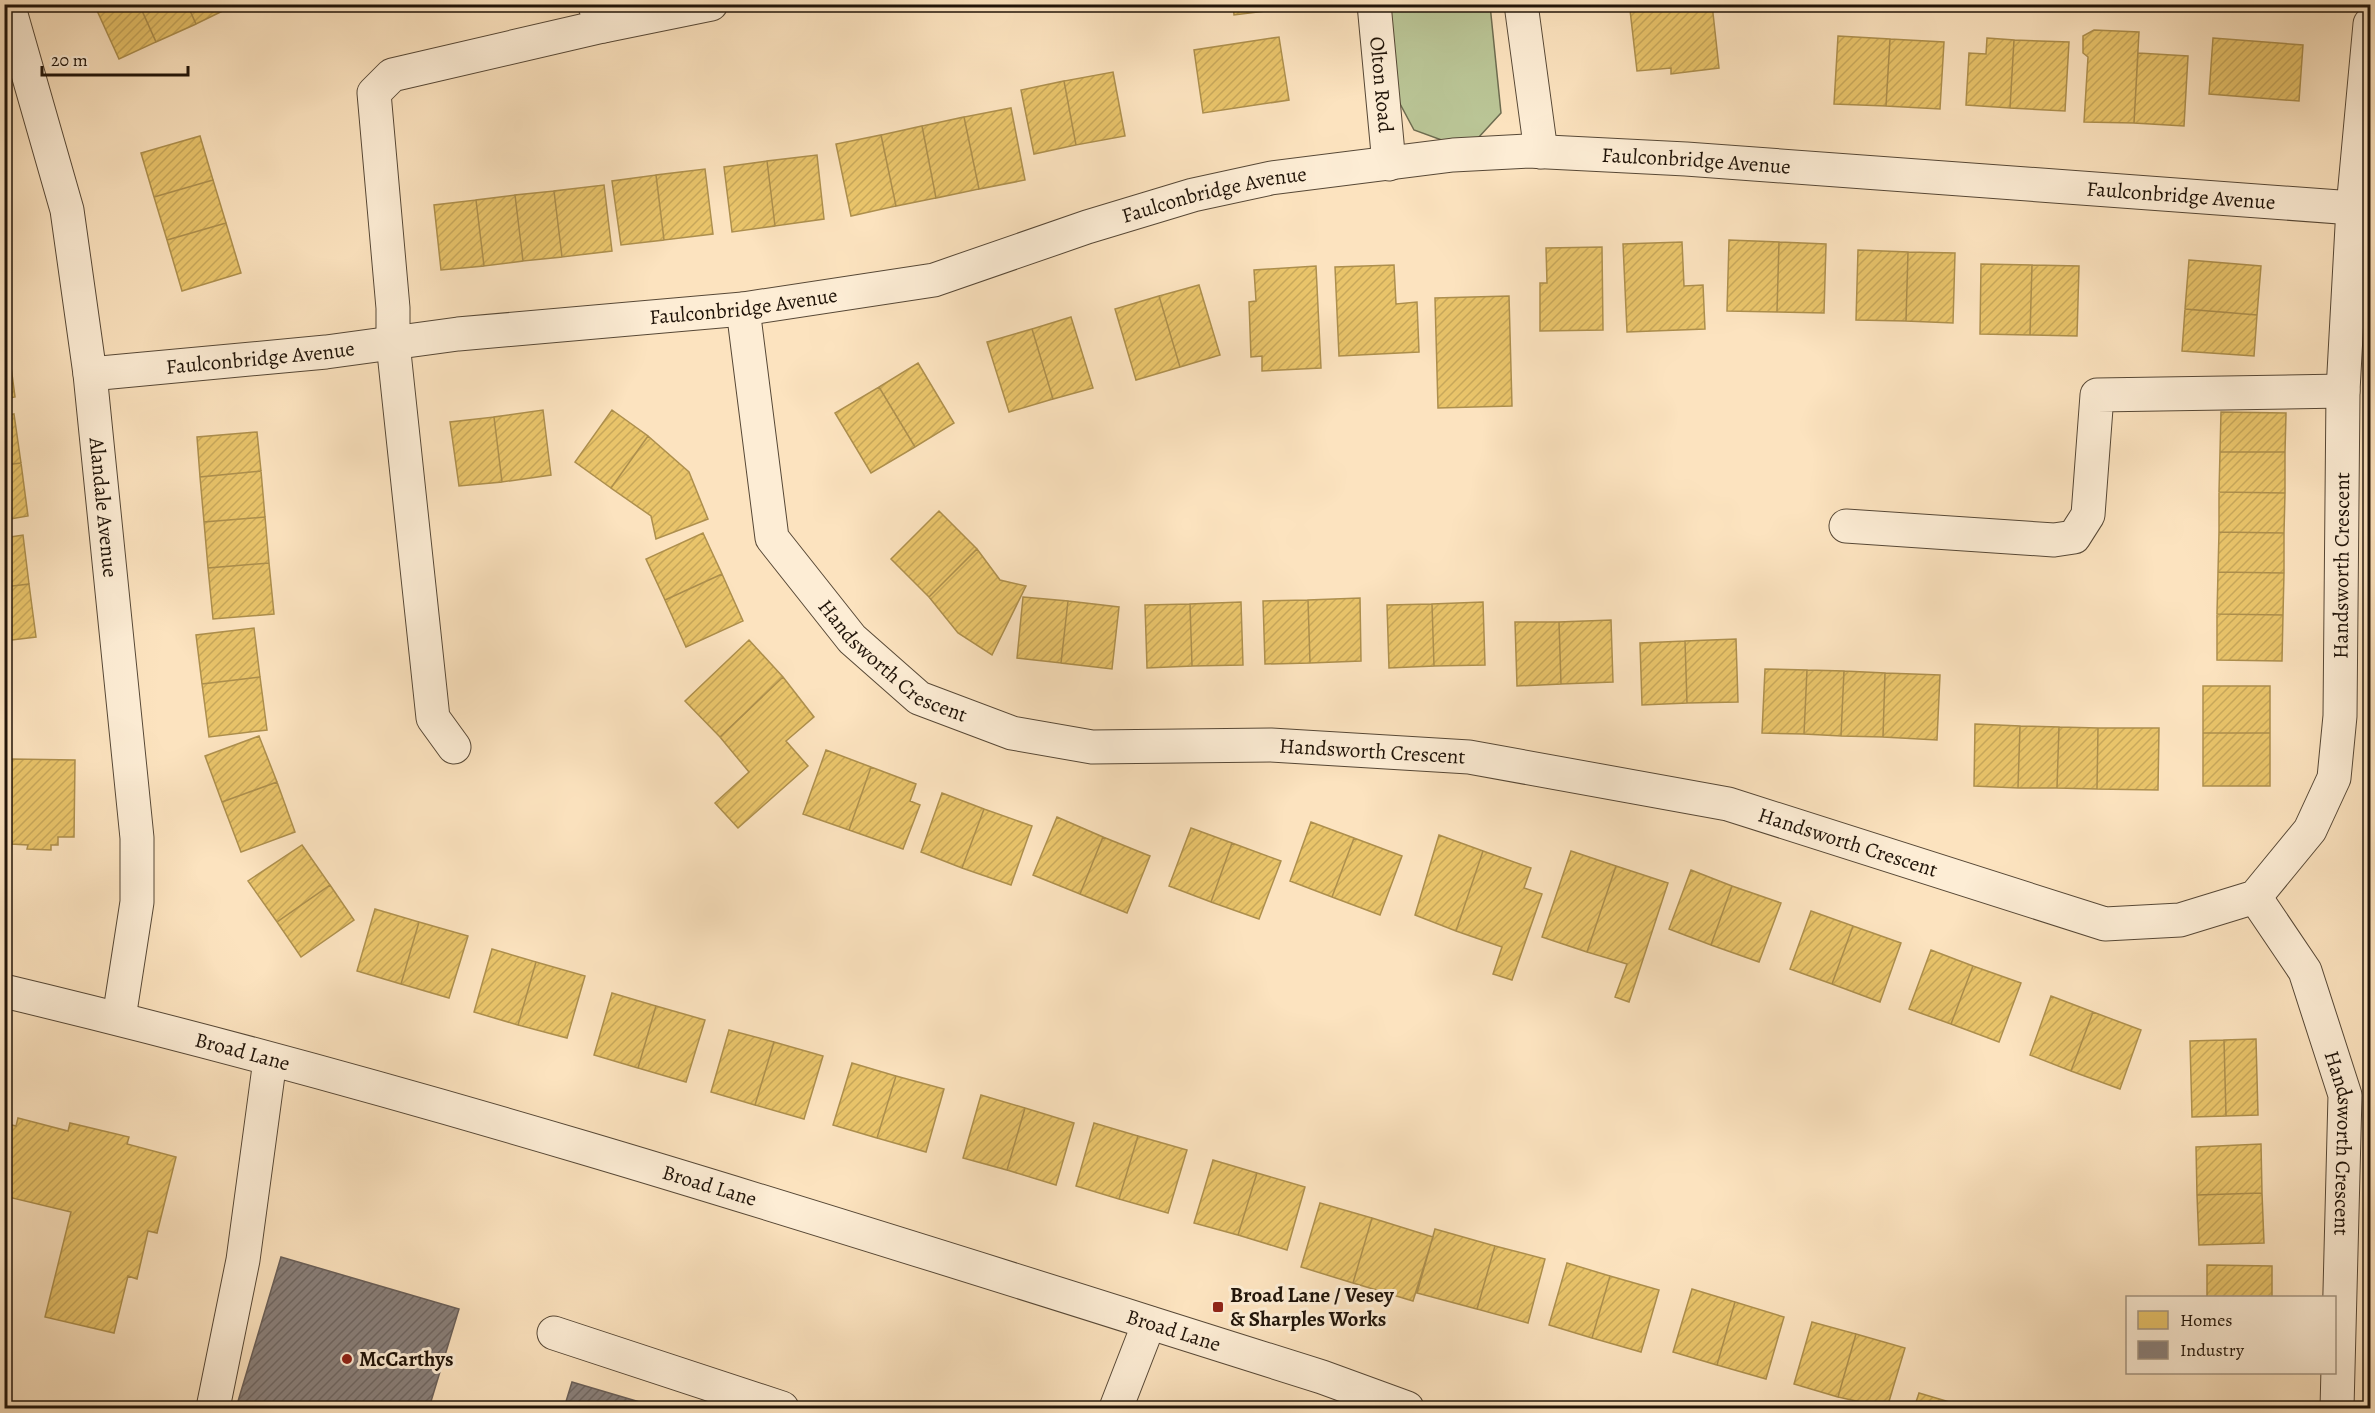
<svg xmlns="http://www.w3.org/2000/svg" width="2375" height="1413" font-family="Alegreya,serif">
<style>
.grass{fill:#bac596;stroke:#6d6c50;stroke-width:1.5}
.homes{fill:url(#homes-hatch);stroke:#ad8f4d;stroke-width:1.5}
.industry{fill:url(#industry-hatch);stroke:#6a605a;stroke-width:1.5}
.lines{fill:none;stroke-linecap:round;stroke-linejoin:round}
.minor-casing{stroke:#574836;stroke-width:35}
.minor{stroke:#fdedd5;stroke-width:33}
.poi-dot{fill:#8f2418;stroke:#fdedd5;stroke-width:2}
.labels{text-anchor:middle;stroke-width:6;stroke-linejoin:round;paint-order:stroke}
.street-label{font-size:21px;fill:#201409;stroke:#fdedd5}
.poi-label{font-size:21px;font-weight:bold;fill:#201409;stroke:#fdedd5;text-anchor:start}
</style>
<defs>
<pattern id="homes-hatch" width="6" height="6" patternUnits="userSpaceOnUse" patternTransform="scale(1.5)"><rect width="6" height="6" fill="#e9c46a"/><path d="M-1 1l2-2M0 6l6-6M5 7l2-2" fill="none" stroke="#c8a85b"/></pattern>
<pattern id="industry-hatch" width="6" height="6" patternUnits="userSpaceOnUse" patternTransform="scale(1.5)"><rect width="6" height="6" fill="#8a817c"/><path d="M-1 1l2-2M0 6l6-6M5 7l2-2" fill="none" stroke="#706864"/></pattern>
</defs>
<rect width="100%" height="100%" fill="#fce3bf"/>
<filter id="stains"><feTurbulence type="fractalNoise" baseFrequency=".00333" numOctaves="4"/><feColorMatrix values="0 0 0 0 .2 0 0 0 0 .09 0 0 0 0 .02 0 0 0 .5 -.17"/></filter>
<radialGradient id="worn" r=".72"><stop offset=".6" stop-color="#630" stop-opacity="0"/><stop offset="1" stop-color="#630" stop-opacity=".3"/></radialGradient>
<path class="grass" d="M1382 5H1490L1501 113 1478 138 1447 142 1414 130 1398 100Z"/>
<path class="homes" d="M94 4H139L156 42 119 59Z
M139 4H187L196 24 156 42Z
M187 4H237L196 24Z
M1233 4H1282L1283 9 1234 15Z
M1678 4H1712L1719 68 1671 74V68L1637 71 1630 10Z
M2094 30 2139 32 2134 123 2084 122 2088 57 2083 53V36Z
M1838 36 1890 39 1886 106 1834 104Z
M1279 37 1289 100 1203 113 1194 50Z
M1987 38 2014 40 2010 108 1966 105 1969 53 1986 54Z
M2213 38 2303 45 2299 101 2209 94Z
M1890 39 1944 42 1940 109 1886 106Z
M2014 40 2069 42 2065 111 2010 108Z
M2138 53 2188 56 2184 126 2134 123Z
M1113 72 1125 136 1076 145 1064 81Z
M1064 81 1076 145 1034 154 1021 90Z
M1011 108 1025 180 979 189 964 117Z
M964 117 979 189 936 198 922 126Z
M922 126 936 198 896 206 881 135Z
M881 135 896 206 851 216 836 144Z
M200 136 213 180 154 197 141 153Z
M817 155 824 219 775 226 767 161Z
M767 161 775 226 732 232 724 167Z
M705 169 713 234 664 240 656 175Z
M656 175 664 240 621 245 612 181Z
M213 180 226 223 167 240 154 197Z
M604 185 612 251 562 257 554 191Z
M554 191 562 257 523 261 515 195Z
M515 195 523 261 484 266 476 200Z
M476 200 484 266 441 270 434 205Z
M226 223 241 273 182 291 167 240Z
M1729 240 1779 242 1777 312 1727 311Z
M1682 242 1684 286 1703 285 1705 329 1627 332 1623 244Z
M1779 242 1826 244 1824 313 1777 312Z
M1602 247 1603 330 1540 331V283H1547L1546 248Z
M1858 250 1908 252 1906 321 1856 320Z
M1908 252 1955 253 1953 323 1906 321Z
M2189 260 2261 266 2257 315 2185 309Z
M1981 264 2032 265 2030 335 1980 334Z
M1394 265 1396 304 1417 302 1419 352 1339 356 1335 267Z
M2032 265 2079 266 2077 336 2030 335Z
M1316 266 1321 368 1262 371V356L1251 357 1249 302 1256 301 1254 270Z
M1199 285 1220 355 1180 367 1159 296Z
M1159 296 1180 367 1136 380 1115 309Z
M1509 296 1512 406 1438 408 1435 298Z
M2185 309 2257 315 2254 356 2182 351Z
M1071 317 1093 388 1053 399 1032 329Z
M1032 329 1053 399 1009 412 987 342Z
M8 344 15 397 4 399V345Z
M918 363 954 423 915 447 879 387Z
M879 387 915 447 871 473 835 413Z
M543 410 551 475 502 482 494 417Z
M612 410 648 436 611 488 575 462Z
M2221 412 2286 413 2285 452H2220Z
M14 414 21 463 4 465V416Z
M494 417 502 482 459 486 450 422Z
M257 432 261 471 200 477 197 437Z
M648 436 689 472 708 519 656 539 651 516 611 488Z
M2220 452H2285V493L2219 492Z
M21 463 28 516 4 520V465Z
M261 471 265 517 204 522 200 477Z
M2219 492 2285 493 2284 533 2219 532Z
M939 511 977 549 929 597 891 559Z
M265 517 269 563 208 568 204 522Z
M2219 532 2284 533V573L2218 572Z
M703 533 722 574 665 600 646 559Z
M23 535 29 584 4 587V538Z
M977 549 1000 580 1026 586 992 655 958 633 929 597Z
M269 563 274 614 213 619 208 568Z
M2218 572 2284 573 2283 615 2217 614Z
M722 574 743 621 686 647 665 600Z
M29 584 36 637 4 641V587Z
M1023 597 1068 601 1061 663 1017 658Z
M1360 598 1361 661 1310 663 1308 600Z
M1308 600 1310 663 1265 664 1263 601Z
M1068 601 1119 607 1112 669 1061 663Z
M1241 602 1243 665 1192 666 1190 604Z
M1483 602 1485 665 1434 666 1432 604Z
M1190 604 1192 666 1147 668 1145 605Z
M1432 604 1434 666 1389 668 1387 605Z
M2217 614 2283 615 2282 661 2217 660Z
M1611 620 1613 682 1561 684 1559 622Z
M1515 622H1559L1561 684 1517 686Z
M254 628 260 677 202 684 196 635Z
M1736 639 1738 702 1687 703 1685 641Z
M749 640 783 677 720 737 685 701Z
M1685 641 1687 703 1642 705 1640 643Z
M1765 669 1807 670 1804 734 1762 733Z
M1807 670 1844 671 1841 736 1804 734Z
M1844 671 1885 673 1883 737 1841 736Z
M1885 673 1940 675 1937 740 1883 737Z
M260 677 267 730 209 737 202 684Z
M783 677 814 717 786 741 808 766 738 828 715 803 749 772 720 737Z
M2203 686H2270V733H2203Z
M1975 724 2020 726 2018 788 1974 786Z
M2020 726 2059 727 2057 788H2018Z
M2059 727 2098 728 2097 789 2057 788Z
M2098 728H2159L2158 790 2097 789Z
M2203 733H2270V786H2203Z
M259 736 277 782 222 802 205 756Z
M826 750 871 767 849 830 803 814Z
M12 759 75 760 74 837H58V845H51V850L27 849 28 845 11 844Z
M871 767 916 784 910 801 920 805 903 849 849 830Z
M4 779H12L11 850H4Z
M277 782 295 832 241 852 222 802Z
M942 793 984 809 962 868 921 852Z
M984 809 1032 826 1011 885 962 868Z
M1057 817 1103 837 1080 894 1033 875Z
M1311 822 1354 838 1332 897 1290 881Z
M1191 828 1232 843 1211 902 1169 886Z
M1439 835 1483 851 1456 931 1415 915Z
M1103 837 1150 856 1127 913 1080 894Z
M1354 838 1402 856 1380 915 1332 897Z
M1232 843 1281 861 1259 919 1211 902Z
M302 845 330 885 277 922 248 881Z
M1483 851 1531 868 1524 888 1542 894 1512 980 1493 974 1502 947 1456 931Z
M1571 851 1616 866 1587 952 1542 937Z
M1616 866 1668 883 1629 1002 1615 997 1627 964 1587 952Z
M1691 870 1732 886 1711 945 1669 929Z
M330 885 354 920 301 957 277 922Z
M1732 886 1781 903 1759 962 1711 945Z
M375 909 419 922 401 984 357 971Z
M1811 911 1853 926 1832 984 1790 969Z
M419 922 468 936 449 998 401 984Z
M1853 926 1901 943 1880 1002 1832 984Z
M492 949 536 962 518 1025 474 1012Z
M1931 950 1973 966 1951 1024 1909 1009Z
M536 962 585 976 567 1038 518 1025Z
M1973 966 2021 983 1999 1042 1951 1024Z
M612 993 656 1006 638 1068 594 1055Z
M2051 996 2093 1012 2071 1071 2030 1055Z
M656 1006 705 1020 686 1082 638 1068Z
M2093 1012 2141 1030 2120 1089 2071 1071Z
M729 1030 774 1042 755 1105 711 1092Z
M2256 1039 2258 1115 2226 1116 2224 1040Z
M2224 1040 2226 1116 2192 1117 2190 1041Z
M774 1042 823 1056 804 1119 755 1105Z
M852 1063 896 1076 877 1138 833 1125Z
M896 1076 944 1089 926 1152 877 1138Z
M981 1095 1025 1108 1007 1170 963 1158Z
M1025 1108 1074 1123 1056 1185 1007 1170Z
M18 1118 68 1131 70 1123 129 1137 127 1144 176 1157 157 1233 148 1231 137 1279 128 1276 114 1333 45 1317 71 1212 4 1196V1123L16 1126Z
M1094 1123 1138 1136 1119 1199 1076 1186Z
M1138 1136 1187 1150 1168 1213 1119 1199Z
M2261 1144 2262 1193 2197 1195 2196 1147Z
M1213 1160 1257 1173 1238 1235 1194 1223Z
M1257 1173 1305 1187 1287 1250 1238 1235Z
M2262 1193 2264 1243 2199 1245 2197 1195Z
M1320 1203 1372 1218 1353 1283 1301 1267Z
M1372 1218 1433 1237 1413 1301 1353 1283Z
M1435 1229 1495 1246 1477 1309 1417 1293Z
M1495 1246 1545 1259 1528 1323 1477 1309Z
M1567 1263 1610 1276 1592 1338 1549 1325Z
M2207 1265 2272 1266V1298H2207Z
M1610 1276 1659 1290 1641 1352 1592 1338Z
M1692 1289 1735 1302 1717 1365 1673 1352Z
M1735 1302 1784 1317 1766 1379 1717 1365Z
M1812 1322 1856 1334 1838 1397 1794 1384Z
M1856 1334 1905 1348 1887 1408 1838 1397Z
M1919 1393 1963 1406 1962 1408H1914Z"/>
<path class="industry" d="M281 1257 459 1309 429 1408H236Z
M572 1382 660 1408H564Z"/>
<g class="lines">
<g class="minor-casing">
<g id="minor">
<path id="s1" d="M8 4 67 210 90 374 137 838V902L119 1018"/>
<path id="s2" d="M1374 4 1389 164"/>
<path d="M1521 4 1541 152"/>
<path d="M595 6 603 26 711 4"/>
<path id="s3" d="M743 309 772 538 852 639 919 698 1012 733 1092 747 1271 745 1469 757 1728 804 2105 924 2180 920 2255 897 2310 830 2334 778 2340 716 2343 391 2353 208 2370 24"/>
<path id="s4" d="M90 374 326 352 458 334 743 309 934 280 1087 227 1193 195 1271 178 1453 155 1528 151 1686 159 2353 208"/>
<path d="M1846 526 2054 540 2074 537 2088 515 2097 395 2343 391"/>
<path d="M454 747 433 718 393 343V308L374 93 392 75 603 26"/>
<path id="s5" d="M2255 897 2305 971 2345 1095 2337 1408"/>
<path id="s6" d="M4 991C449 1097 886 1240 1322 1377L1407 1408"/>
<path d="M554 1333 782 1408"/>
<path d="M213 1408 243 1260 270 1060"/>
<path d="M1116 1408 1149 1323"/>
</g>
</g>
<use href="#minor" class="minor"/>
</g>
<g class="poi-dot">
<rect x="1212" y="1301" width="12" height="12" rx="3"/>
<circle cx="347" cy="1359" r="6"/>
</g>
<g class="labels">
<g class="street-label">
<text dy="7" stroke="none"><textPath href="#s2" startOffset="81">Olton Road</textPath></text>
<text dy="7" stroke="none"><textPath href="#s4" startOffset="1629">Faulconbridge Avenue</textPath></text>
<text dy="7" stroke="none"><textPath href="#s4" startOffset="2115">Faulconbridge Avenue</textPath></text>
<text dy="7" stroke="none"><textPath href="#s4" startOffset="1143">Faulconbridge Avenue</textPath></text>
<text dy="7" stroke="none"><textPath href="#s4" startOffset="657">Faulconbridge Avenue</textPath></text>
<text dy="7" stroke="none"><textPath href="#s4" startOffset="171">Faulconbridge Avenue</textPath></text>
<text dy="7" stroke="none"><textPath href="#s1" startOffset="514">Alandale Avenue</textPath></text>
<text dy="7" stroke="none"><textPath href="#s3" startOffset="2176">Handsworth Crescent</textPath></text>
<text dy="7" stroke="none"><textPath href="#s3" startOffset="406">Handsworth Crescent</textPath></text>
<text dy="7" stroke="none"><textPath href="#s3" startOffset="910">Handsworth Crescent</textPath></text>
<text dy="7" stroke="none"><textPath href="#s3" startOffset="1396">Handsworth Crescent</textPath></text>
<text dy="7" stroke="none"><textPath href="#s6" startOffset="246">Broad Lane</textPath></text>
<text dy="7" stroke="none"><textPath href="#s5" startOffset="267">Handsworth Crescent</textPath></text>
<text dy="7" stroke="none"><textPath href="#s6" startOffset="732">Broad Lane</textPath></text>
<text dy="7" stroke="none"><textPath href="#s6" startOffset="1218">Broad Lane</textPath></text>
</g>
<g class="poi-label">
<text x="1230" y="1302">Broad Lane / Vesey<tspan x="1230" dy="24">&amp; Sharples Works</tspan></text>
<text x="359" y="1366">McCarthys</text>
</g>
</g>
<rect width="2375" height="1413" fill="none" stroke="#fce3bf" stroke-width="24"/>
<rect x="6" y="6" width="2363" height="1401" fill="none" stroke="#201409" stroke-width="3"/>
<rect x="12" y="12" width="2351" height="1389" fill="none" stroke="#201409" stroke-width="1.5"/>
<rect x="2126" y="1296" width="210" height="78" fill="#fdedd5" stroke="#a59683" stroke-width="1.5"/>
<rect x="2138" y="1311" width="30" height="18" fill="#e9c46a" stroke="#a59683" stroke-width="1.5"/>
<text x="2180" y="1326" font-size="18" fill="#201409">Homes</text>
<rect x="2138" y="1341" width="30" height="18" fill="#8a817c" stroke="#a59683" stroke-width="1.5"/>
<text x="2180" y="1356" font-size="18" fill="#201409">Industry</text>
<path d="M42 66v9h146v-9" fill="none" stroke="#201409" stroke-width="3"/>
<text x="51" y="66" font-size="18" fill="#201409" stroke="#fdedd5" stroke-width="4.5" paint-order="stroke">20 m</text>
<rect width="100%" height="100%" filter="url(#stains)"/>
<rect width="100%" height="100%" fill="url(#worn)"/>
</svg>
